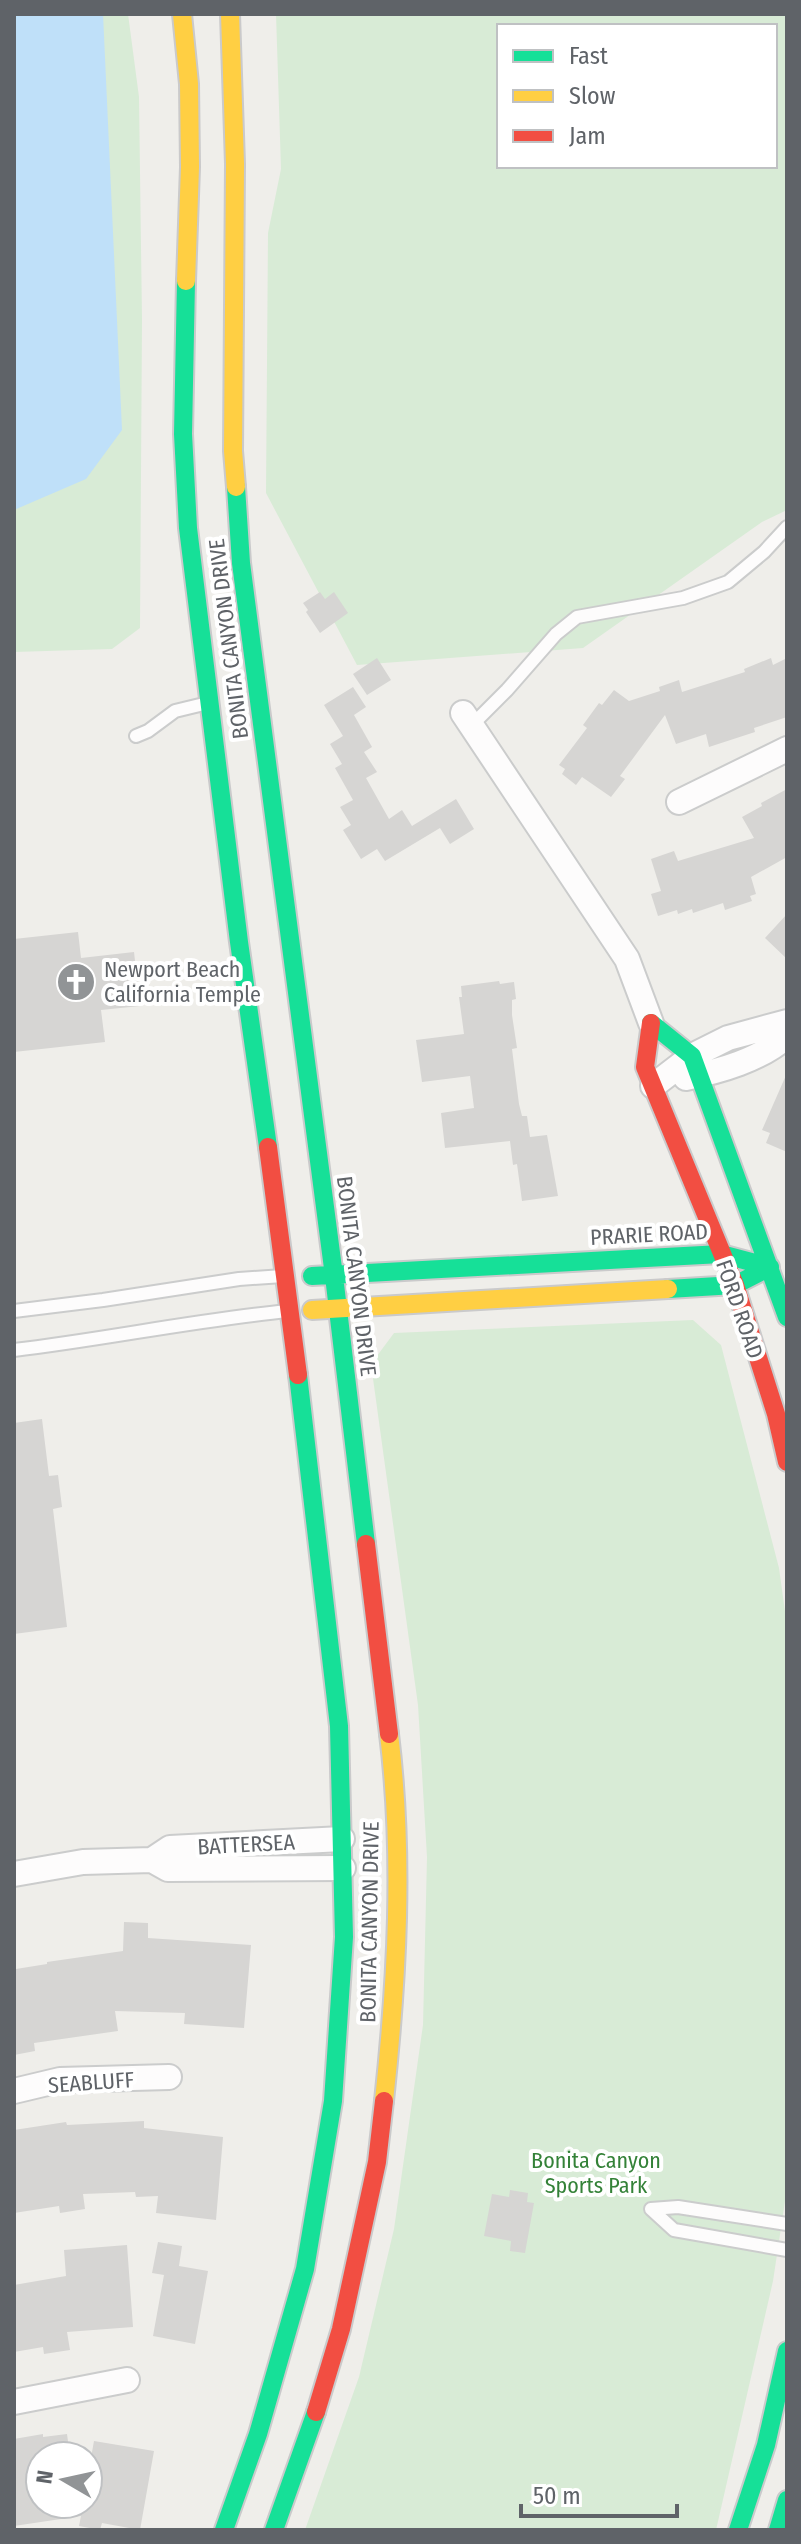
<svg xmlns="http://www.w3.org/2000/svg" width="801" height="2544" font-family="'Fira Sans Condensed',sans-serif">
<style>
.green{fill:#d8ebd6;fill-rule:evenodd}
.water{fill:#bfe0f9}
.building{fill:#d6d5d3}
.lines{fill:none;stroke-linecap:round;stroke-linejoin:round}
.lane-casing{stroke:#cbcccc;stroke-width:16}
.street-casing{stroke:#cbcccc;stroke-width:28}
.fast-casing{stroke:#cacacb;stroke-width:22}
.slow-casing{stroke:#cacacb;stroke-width:22}
.jam-casing{stroke:#cacacb;stroke-width:22}
.lane{stroke:#fdfcfc;stroke-width:12}
.street{stroke:#fdfcfc;stroke-width:24}
.fast{stroke:#16e098;stroke-width:18}
.slow{stroke:#ffcf43;stroke-width:18}
.jam{stroke:#f24e42;stroke-width:18}
.labels{text-anchor:middle;stroke-width:8;stroke-linejoin:round;paint-order:stroke}
.street-label{font-size:22px;fill:#5f6368;stroke:#fff}
.poi-label{font-size:22px;fill:#5f6368;stroke:#fff;text-anchor:start}
.park-label{font-size:22px;fill:#348238;stroke:#fff}
</style>
<rect width="100%" height="100%" fill="#efeeea"/>
<path class="green" d="M14 14H128L139 97 142 320 140 628 112 649 14 652Z
M276 14H787V510L762 522 583 648 357 665 266 493 268 233 281 169ZM499 26H775V166H499Z
M693 1320 721 1345 779 1568 787 1626V2188L773 2281 716 2530H305L359 2377 394 2229 423 2025 427 1857 418 1705 371 1364 394 1333Z"/>
<path class="water" d="M14 14H103L122 430 86 479 14 510Z"/>
<path class="building" d="M320 592 325 599 334 592 348 613 320 633 306 612 308 610 303 603Z
M377 658 391 680 367 695 353 674Z
M771 658 773 665 787 658V717L754 728 755 732 709 747 706 734 676 744 665 715 620 776 625 779 611 797 582 777 576 785 562 774 565 769 559 765 587 728 583 725 599 703 602 705 614 690 629 701 660 691 659 687 679 680 682 692 745 672 744 669Z
M353 687 366 707 354 715 372 747 364 752 377 772 366 778 389 819 402 810 412 826 456 799 474 829 450 844 440 828 385 861 377 849 361 859 343 830 351 825 340 807 353 800 335 768 342 764 330 744 343 736 324 705Z
M787 789V857L751 877 756 894 750 896 752 901 725 910 723 903 693 913 692 909 678 914 677 910 658 916 651 894 661 891 651 859 674 851 678 861 754 838 742 817 762 806 761 803Z
M787 914V959L765 938Z
M78 932 81 958 134 952 140 1006 101 1010 105 1042 14 1052V939Z
M499 981 500 984 514 982 516 999 512 1000V1015L517 1048 512 1049 519 1104 522 1116H527L530 1137 547 1135 558 1196 522 1201 517 1164 513 1165 510 1141 445 1148 441 1113 474 1108 470 1076 422 1082 416 1040 464 1034 459 997H462L461 986Z
M787 1073V1152L766 1143 770 1133 762 1130Z
M42 1419 49 1476 58 1475 62 1507 53 1509 67 1627 14 1634V1423Z
M124 1922 148 1923V1938L251 1945 244 2028 184 2024 185 2013 115 2011 118 2031 34 2043 35 2051 14 2055 16 1969 47 1964V1962L123 1951Z
M144 2121V2128L223 2137 216 2220 156 2213 158 2196 136 2197 135 2192 83 2194 85 2209 60 2213 59 2206 14 2213V2130L66 2122 67 2125Z
M510 2190 528 2193 527 2202 534 2203 525 2253 510 2251 511 2241 484 2236 492 2194 509 2197Z
M158 2242 182 2246 179 2266 208 2271 195 2344 153 2336 164 2275 152 2273Z
M127 2245 133 2327 67 2332 70 2350 44 2354 43 2347 14 2352V2285L66 2276 64 2250Z
M43 2434V2437L67 2434 70 2456H40V2462L36 2463 40 2504H88V2474L94 2441 154 2451 140 2530 102 2523 100 2530 79 2526 81 2516 14 2526V2439Z"/>
<g class="lines">
<g class="lane-casing">
<path id="lane" d="M471 726 507 690 556 634 577 617 683 598 728 582 764 552 787 527
M136 736 148 731 175 711 208 703
M14 1311 103 1300 239 1279 283 1276
M14 1350C106 1339 196 1320 288 1311
M651 2209 674 2230 787 2250
M651 2209 678 2207 787 2224"/>
</g>
<g class="street-casing">
<path id="street" d="M463 713 627 959 651 1023
M679 802 787 749
M686 1078C720 1071 760 1060 787 1036
M653 1086 692 1056 728 1038 787 1022
M152 1860 168 1869 343 1868
M14 1874 83 1862 152 1860 170 1848 342 1839
M14 2091 60 2080 169 2077
M14 2402 127 2380"/>
</g>
<g class="fast-casing">
<path id="fast" d="M186 281 183 434 188 528 239 942 268 1147
M236 487 241 563 334 1276 366 1544
M651 1023 692 1056 787 1317
M312 1276 721 1254 770 1267
M668 1289 735 1285 770 1267
M224 2530 258 2434 305 2269 333 2101 344 1937 339 1726 298 1375
M274 2530 316 2412
M738 2530 766 2445 787 2351
M778 2530 787 2500"/>
</g>
<g class="slow-casing">
<path id="slow" d="M182 14 189 84 190 167 186 281
M230 14 235 164 233 451 236 487
M312 1310 668 1289
M384 2101C397 1980 404 1856 389 1734"/>
</g>
<g class="jam-casing">
<path id="jam" d="M651 1023 645 1067 735 1285 776 1414 787 1462
M268 1147 298 1375
M366 1544 389 1734
M316 2412 341 2329 377 2162 384 2101"/>
</g>
<use href="#lane" class="lane"/>
<use href="#street" class="street"/>
<use href="#fast" class="fast"/>
<use href="#slow" class="slow"/>
<use href="#jam" class="jam"/>
</g>
<defs>
<g id="church-disc" transform="scale(2)"><circle r="9.5" fill="#919496" stroke="#fff"/><path d="M-1.2-6h2.4v3.5h3.3v2.4h-3.3V6h-2.4V-.1h-3.3v-2.4h3.3Z" fill="#fff"/></g>
</defs>
<g fill-rule="evenodd">
<use href="#church-disc" x="76" y="982"/>
</g>
<g class="labels">
<g class="street-label">
<text transform="translate(228 639) rotate(-97)" y="8">BONITA CANYON DRIVE</text>
<text transform="translate(649 1234) rotate(-3)" y="8">PRARIE ROAD</text>
<text transform="translate(357 1276) rotate(83)" y="8">BONITA CANYON DRIVE</text>
<text transform="translate(740 1309) rotate(71)" y="8">FORD ROAD</text>
<text transform="translate(246 1844) rotate(-3)" y="8">BATTERSEA</text>
<text transform="translate(369 1922) rotate(-89)" y="8">BONITA CANYON DRIVE</text>
<text transform="translate(91 2082) rotate(-4)" y="8">SEABLUFF</text>
</g>
<g class="poi-label">
<text x="104" y="977">Newport Beach<tspan x="104" dy="25">California Temple</tspan></text>
</g>
<g class="park-label">
<text x="596" y="2168">Bonita Canyon<tspan x="596" dy="25">Sports Park</tspan></text>
</g>
</g>
<rect width="801" height="2544" fill="none" stroke="#5f6368" stroke-width="32"/>
<rect x="497" y="24" width="280" height="144" fill="#ffffff" stroke="#bfc1c3" stroke-width="2"/>
<rect x="513" y="50" width="40" height="12" fill="#16e098" stroke="#bfc1c3" stroke-width="2"/>
<text x="569" y="64" font-size="24" fill="#5f6368">Fast</text>
<rect x="513" y="90" width="40" height="12" fill="#ffcf43" stroke="#bfc1c3" stroke-width="2"/>
<text x="569" y="104" font-size="24" fill="#5f6368">Slow</text>
<rect x="513" y="130" width="40" height="12" fill="#f24e42" stroke="#bfc1c3" stroke-width="2"/>
<text x="569" y="144" font-size="24" fill="#5f6368">Jam</text>
<g transform="translate(64 2480) rotate(279)"><circle r="38" fill="#ffffff" stroke="#bfc1c3" stroke-width="2"/>
<path d="M0-6L14 30L0 20L-14 30Z" fill="#919496"/>
<text y="-12" font-size="22" font-weight="bold" text-anchor="middle" fill="#5f6368">N</text>
</g>
<path d="M521 2504v12h156v-12" fill="none" stroke="#5f6368" stroke-width="4"/>
<text x="533" y="2504" font-size="24" fill="#5f6368" stroke="#ffffff" stroke-width="6" paint-order="stroke">50 m</text>
</svg>
